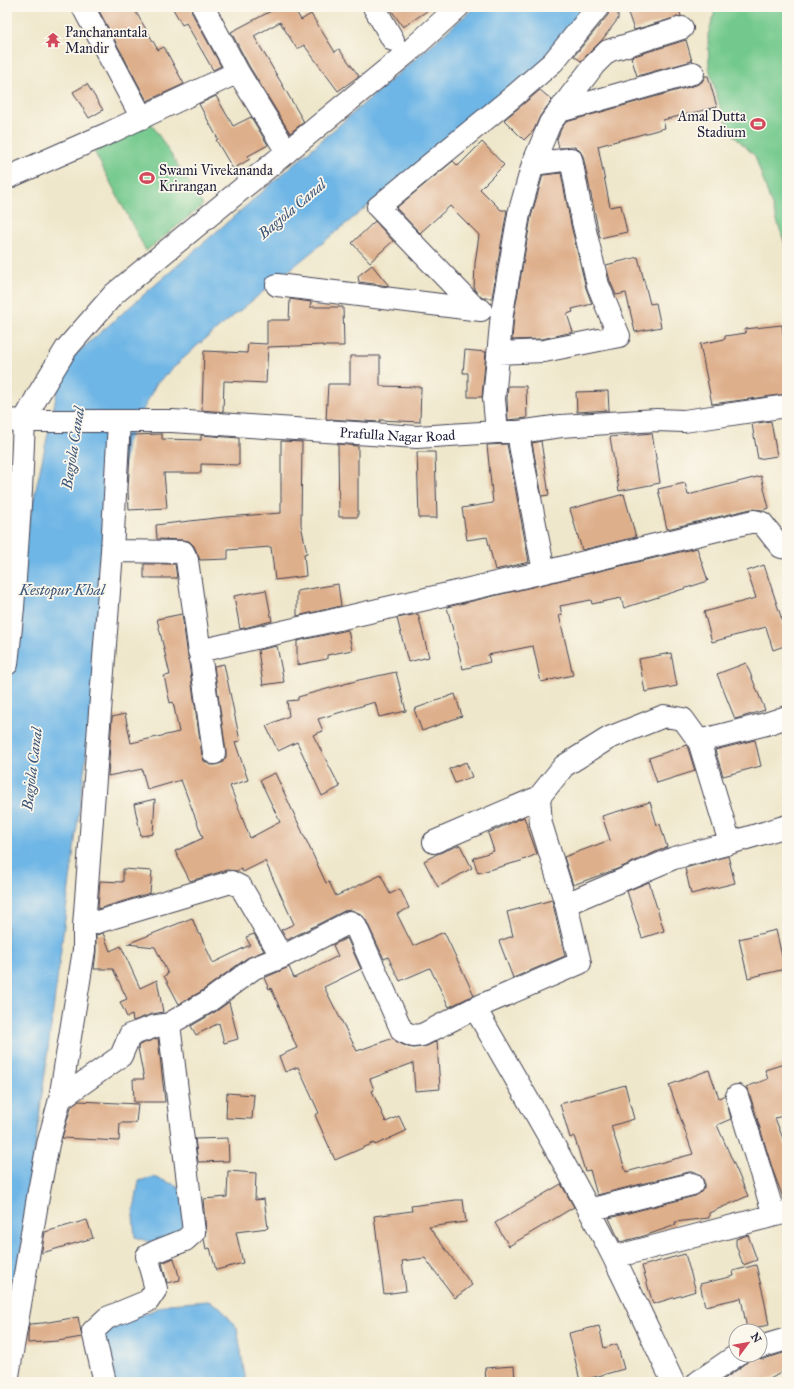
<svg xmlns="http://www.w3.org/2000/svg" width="794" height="1389" font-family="'IM FELL Great Primer',serif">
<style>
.green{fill:#73c98d;stroke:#4a7664}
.water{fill:#6eb6e6;stroke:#486c90}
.building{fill:#deaf8b}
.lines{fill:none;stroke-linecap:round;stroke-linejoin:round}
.street-casing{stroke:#414051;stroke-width:24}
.secondary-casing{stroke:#414051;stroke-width:24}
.street{stroke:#fff;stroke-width:22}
.secondary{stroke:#fff;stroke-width:22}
.labels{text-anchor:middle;stroke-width:3.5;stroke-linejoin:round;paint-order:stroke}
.poi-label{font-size:14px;fill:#22223b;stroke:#fbf7ec;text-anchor:start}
.street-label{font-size:14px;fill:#22223b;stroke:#fbf7ec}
.water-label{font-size:15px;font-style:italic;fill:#3d5677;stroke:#fbf7ec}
</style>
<rect width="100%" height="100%" fill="#fbf7ec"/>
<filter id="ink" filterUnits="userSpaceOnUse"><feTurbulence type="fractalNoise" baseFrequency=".025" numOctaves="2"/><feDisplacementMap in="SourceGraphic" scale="8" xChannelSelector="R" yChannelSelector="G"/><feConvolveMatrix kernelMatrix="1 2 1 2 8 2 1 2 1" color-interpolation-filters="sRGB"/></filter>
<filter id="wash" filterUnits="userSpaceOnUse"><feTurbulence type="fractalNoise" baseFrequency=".012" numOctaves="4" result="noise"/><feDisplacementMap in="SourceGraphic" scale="16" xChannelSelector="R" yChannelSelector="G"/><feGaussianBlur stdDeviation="0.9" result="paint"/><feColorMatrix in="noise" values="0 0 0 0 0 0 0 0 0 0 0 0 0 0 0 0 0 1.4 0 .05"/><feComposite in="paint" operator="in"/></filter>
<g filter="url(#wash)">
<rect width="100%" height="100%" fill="#efe7cb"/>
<path class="green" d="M716 7H787V250L755 156 735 137 721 111 709 68 708 35Z
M149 120 203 205 146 251 94 151Z"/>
<path class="water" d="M475 7H583L546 60 198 345 156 384 127 442 7 1364V670L23 548 63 365Z
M154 1177 178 1186 187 1208 182 1233 158 1245 135 1237 133 1215 139 1181Z
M208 1301 220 1307 237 1328 246 1382H102L103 1330 169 1304Z"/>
<g id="blocks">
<path class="building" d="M97 7H133L158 50 164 47 184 84 147 101Z
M172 7H191L192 13 221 66 213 70 186 23 182 25Z
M272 7H308L297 13 301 20 311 14 335 52 339 49 359 76 338 91 304 45 297 49 280 22 254 36 304 122 290 133 249 66 231 32 273 10Z
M389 7H433L403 27Z
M610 7 618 13V19L602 40 581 61 574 56 608 15Z
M626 7H678L681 16 634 30Z
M686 40 692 61 637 76 631 57Z
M705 76H708L717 107 663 120 665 128 598 146 610 207 621 205 627 232 600 238 583 156 580 151 575 147 559 148 557 139 561 129 566 122 696 85 702 82Z
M87 84 103 110 89 118 73 92Z
M540 90 552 100 540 116 534 130 524 140 504 120Z
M216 96 233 126 251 117 268 145 248 156 250 159 233 169 216 140 218 139 199 104Z
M482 142 504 165 480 189 501 210H507L492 298H482L474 289 475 263 479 235 450 206 420 233 396 208 453 161 458 166Z
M561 173 571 225 586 288 592 304 572 309 573 312 567 314 573 332 542 339 512 340 514 315 531 217 543 175Z
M375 221 393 241 370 262 352 243Z
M638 257 650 304 656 303 661 327 635 332 626 293 616 295 610 281 606 265Z
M372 265 389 286 359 282 358 276Z
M290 299 311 302 310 307H343L344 346H323V345L268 347 266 383 224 381 223 412 202 410 204 351 247 353 248 343 267 344V320H289Z
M782 325 787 361V394L712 404 700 344 725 339V336L746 333 745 329Z
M465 350 486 352 482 397H468V373H463Z
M350 356H380V386L421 387 420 422 380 420V422L326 419 328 384H350Z
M508 386H526L527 418 508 420 507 399Z
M608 391 609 410 577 412 576 392Z
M771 421 777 456 758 459 752 424Z
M652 433 660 483 619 491 610 437Z
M162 434V439L201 440V435L239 438V465L201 464V473H164L167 508 129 510 128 490 131 435Z
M281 441 302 442 301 525 307 553 304 554 306 576 275 580 271 547 228 550V559L200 560 194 546 189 541 183 540 157 539 156 525 224 517 281 513Z
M541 441 549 495 542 496 532 443Z
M338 444 358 446V517H339Z
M507 444 529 562 495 570 487 537 467 540 462 508 493 503 487 445Z
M417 452H435L437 518H419Z
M761 476 769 508 762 510 751 509 667 529 658 489 685 483 688 495Z
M624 494 636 537 582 550 570 509Z
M697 548 708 581 624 608 621 598 592 604 591 600 560 606 562 615H559L573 675 541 682 533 646 488 655 490 662 463 669 447 607Z
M144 564H175L177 578H144Z
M764 565 787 635V645L773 650 766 627 712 642 704 612 756 598 747 571Z
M338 584 341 606 297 616V591Z
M266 590 272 621 240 629 234 596Z
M182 614 202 755 204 761 210 765H215L222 763 226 757V752L214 666 224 664 240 741 235 742 248 780 230 786 250 838 280 822 260 780 275 773 326 883 329 882 336 896 381 875 390 894 400 889 409 908 397 914 413 946 444 932 474 995 449 1007 430 968 400 981 388 957 384 959 366 920 361 914 351 910 344 911 287 940 281 930 294 924 265 861 243 872 241 869 237 871 227 870 190 881 175 851 203 838 181 780 147 790 142 769 108 776 112 717 125 714 131 743 179 732 173 702 170 703 164 676 170 675 157 619Z
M418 614 429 657 408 662 397 618Z
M348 630 352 650 327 655V659L297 665V641Z
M277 646 284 682 263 685 258 650Z
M671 653 677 686 645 692 639 659Z
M746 663 765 710 735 719 717 674Z
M396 672 406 711 379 717 375 702 318 719 323 731 313 735 340 787 322 796 297 742 278 751 266 726 289 716 287 701 298 700V697L359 680Z
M455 694 462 716 422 731 414 709Z
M755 740 761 766 723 776 715 750Z
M687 745 695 771 657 783 649 758Z
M466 762 472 777 455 783 449 769Z
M155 799 153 834 141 836 134 804Z
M650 802 657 825 660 824 667 847 617 869 573 885 564 857 610 840 602 816Z
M524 817 537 854 521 861 478 873 473 858 494 851 488 833Z
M460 845 472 868 438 887 424 861 437 854Z
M728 856 735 883 691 894 685 868Z
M123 869 152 871 150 893 98 909 100 881 123 882Z
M649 882 664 931 642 938 627 891Z
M552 900 565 956 513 978 499 941 513 936 507 912Z
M192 918 199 935 200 934 213 963 250 945 246 937 254 934 264 951 247 958 202 991 179 1004 164 976 168 974 155 947 127 944Z
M776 930 785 969 748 978 739 939Z
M103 933 110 951 121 946 140 988 157 980 163 1012 152 1014 133 1021 132 1015 127 1017 120 1002 127 999 113 969H94L96 952V935Z
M347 938 361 969 324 987 357 1051 393 1038 397 1042 408 1047 414 1048 427 1046 437 1041 440 1089 415 1091 413 1063 370 1079 374 1090 372 1091 386 1122 399 1116 406 1131 375 1145 374 1143 335 1160 315 1115 319 1113 298 1067 285 1072 279 1056 297 1048 271 988 269 989 264 978 289 967 294 978 338 956 333 945Z
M229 1002 238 1039 224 1043 219 1023 196 1035 191 1026 215 1012Z
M158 1038 165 1102H134L133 1079H144L138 1048 139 1045Z
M787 1063V1115L775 1118 787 1149V1200H784L773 1171 749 1092 746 1087 768 1079 765 1070Z
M709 1070 719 1098 725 1095 731 1119 717 1125 748 1196 709 1213V1218L675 1222 676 1225 644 1236 620 1242 609 1218 695 1196 700 1193 704 1188V1181L701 1176 696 1172H689L597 1195 590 1170 585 1171 574 1136 570 1138 560 1104 625 1085 634 1119 611 1126 626 1172 693 1154 669 1085Z
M227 1093 254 1095 252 1119 226 1118Z
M79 1101 138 1104 136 1123H120L119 1141 62 1138 71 1107Z
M228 1138 229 1161 198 1162 195 1139Z
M228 1171 256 1173 255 1200 264 1199 268 1228 236 1232 243 1263 216 1270 210 1248 206 1249 204 1239 206 1231 203 1199 227 1197Z
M561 1184 574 1207 509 1246 495 1223Z
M456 1200H463L466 1222 429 1227 472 1285 455 1298 425 1258 402 1261 406 1291 384 1294 374 1216 412 1211 411 1206Z
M87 1220 93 1238 42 1253V1250L45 1232Z
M748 1235 757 1260 743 1265 736 1245V1239Z
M685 1254 696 1291 653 1304 642 1266Z
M174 1258 180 1280 167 1283 162 1263Z
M756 1265 764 1298 769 1325 747 1329 741 1298 705 1306 700 1284 734 1276 733 1271Z
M78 1317 82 1337 58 1341 28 1343V1334L29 1324 43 1323Z
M599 1326 604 1348 617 1344 624 1369 580 1381 569 1333Z
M787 1352V1369L765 1382H720L744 1365 749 1360 755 1358 764 1359Z
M514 1366 515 1382H486L485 1368Z"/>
</g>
</g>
<g filter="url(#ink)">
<use href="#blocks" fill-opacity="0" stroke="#414051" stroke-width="1"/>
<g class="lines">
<g class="street-casing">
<path id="street" d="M83 7 142 118
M203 7 238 72 287 152
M374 7 393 40
M560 111 693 73
M7 178 109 133 238 72
M277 285 481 310
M476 309 378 207 515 95 553 62 598 7
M498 353 544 351 619 336 598 285 583 222 571 159 533 164
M497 432 494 399 502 313 519 214 533 164 550 123 594 65 608 51 682 28
M519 432 520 445 544 572
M112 551 183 552 187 560 214 753
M199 651 544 572 754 521 762 523 781 547 787 548
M7 664 13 608 21 490 24 421 38 395 66 349 114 294 413 48 458 7
M699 741 766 724 787 717
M434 842 539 797
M566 904 541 824 539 797 564 766 609 738 664 716 683 719 699 741 730 843
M84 926 231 882 241 887 282 957
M475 1008C522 1090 571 1172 613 1256 634 1298 653 1340 673 1382
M737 1096 774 1215
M60 1099 121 1056 130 1035 156 1026 169 1024 209 1001 254 968 282 957 350 922 355 925 402 1031 413 1036 422 1035 475 1008 580 963 566 904 674 858 730 843 787 826
M589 1210 692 1184
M614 1257 787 1212
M760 1347 787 1339
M7 1382 39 1191 48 1144 60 1099 84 950V926L112 551 119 421
M105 1382 93 1331 107 1318 148 1301 156 1289 147 1256 155 1252 185 1240 194 1232 169 1024
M698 1382 737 1355"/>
</g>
<g class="secondary-casing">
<g id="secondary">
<path id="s1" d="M7 420 24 421H172L417 437 497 432H519L561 426 656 420 684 421 787 406"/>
</g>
</g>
<use href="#street" class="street"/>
<use href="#secondary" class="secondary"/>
</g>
</g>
<defs>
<g id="temple-bare" transform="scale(1.2)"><path d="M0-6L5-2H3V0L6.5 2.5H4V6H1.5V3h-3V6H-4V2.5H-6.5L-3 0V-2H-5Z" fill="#d1495b" stroke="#fbf7ec" stroke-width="2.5" paint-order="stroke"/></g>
<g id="stadium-bare" transform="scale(1.2)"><path d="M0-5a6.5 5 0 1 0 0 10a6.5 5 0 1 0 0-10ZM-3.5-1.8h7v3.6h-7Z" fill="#d1495b" stroke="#fbf7ec" stroke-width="2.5" paint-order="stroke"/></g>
</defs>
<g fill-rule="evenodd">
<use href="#temple-bare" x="53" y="40"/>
<use href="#stadium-bare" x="758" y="124"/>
<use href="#stadium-bare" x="147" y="178"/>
</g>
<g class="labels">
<g class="poi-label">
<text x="65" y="37">Panchanantala<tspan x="65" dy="16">Mandir</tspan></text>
<text x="746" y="121" text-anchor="end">Amal Dutta<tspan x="746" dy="16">Stadium</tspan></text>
<text x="159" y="175">Swami Vivekananda<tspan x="159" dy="16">Krirangan</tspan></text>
</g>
<g class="street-label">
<text dy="5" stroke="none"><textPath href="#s1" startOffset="391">Prafulla Nagar Road</textPath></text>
</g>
<g class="water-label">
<text transform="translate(292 209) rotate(-40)" y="5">Bagjola Canal</text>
<text transform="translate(73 448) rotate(-81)" y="5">Bagjola Canal</text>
<text x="62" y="595">Kestopur Khal</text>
<text transform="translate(32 769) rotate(-83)" y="5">Bagjola Canal</text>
</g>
</g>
<rect width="794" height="1389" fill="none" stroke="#fbf7ec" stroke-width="24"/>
<g transform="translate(748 1343) rotate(58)"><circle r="19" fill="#fbf7ec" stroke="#a4a2a5"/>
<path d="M0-3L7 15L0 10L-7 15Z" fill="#d1495b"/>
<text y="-6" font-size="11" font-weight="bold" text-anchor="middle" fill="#22223b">N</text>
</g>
</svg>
